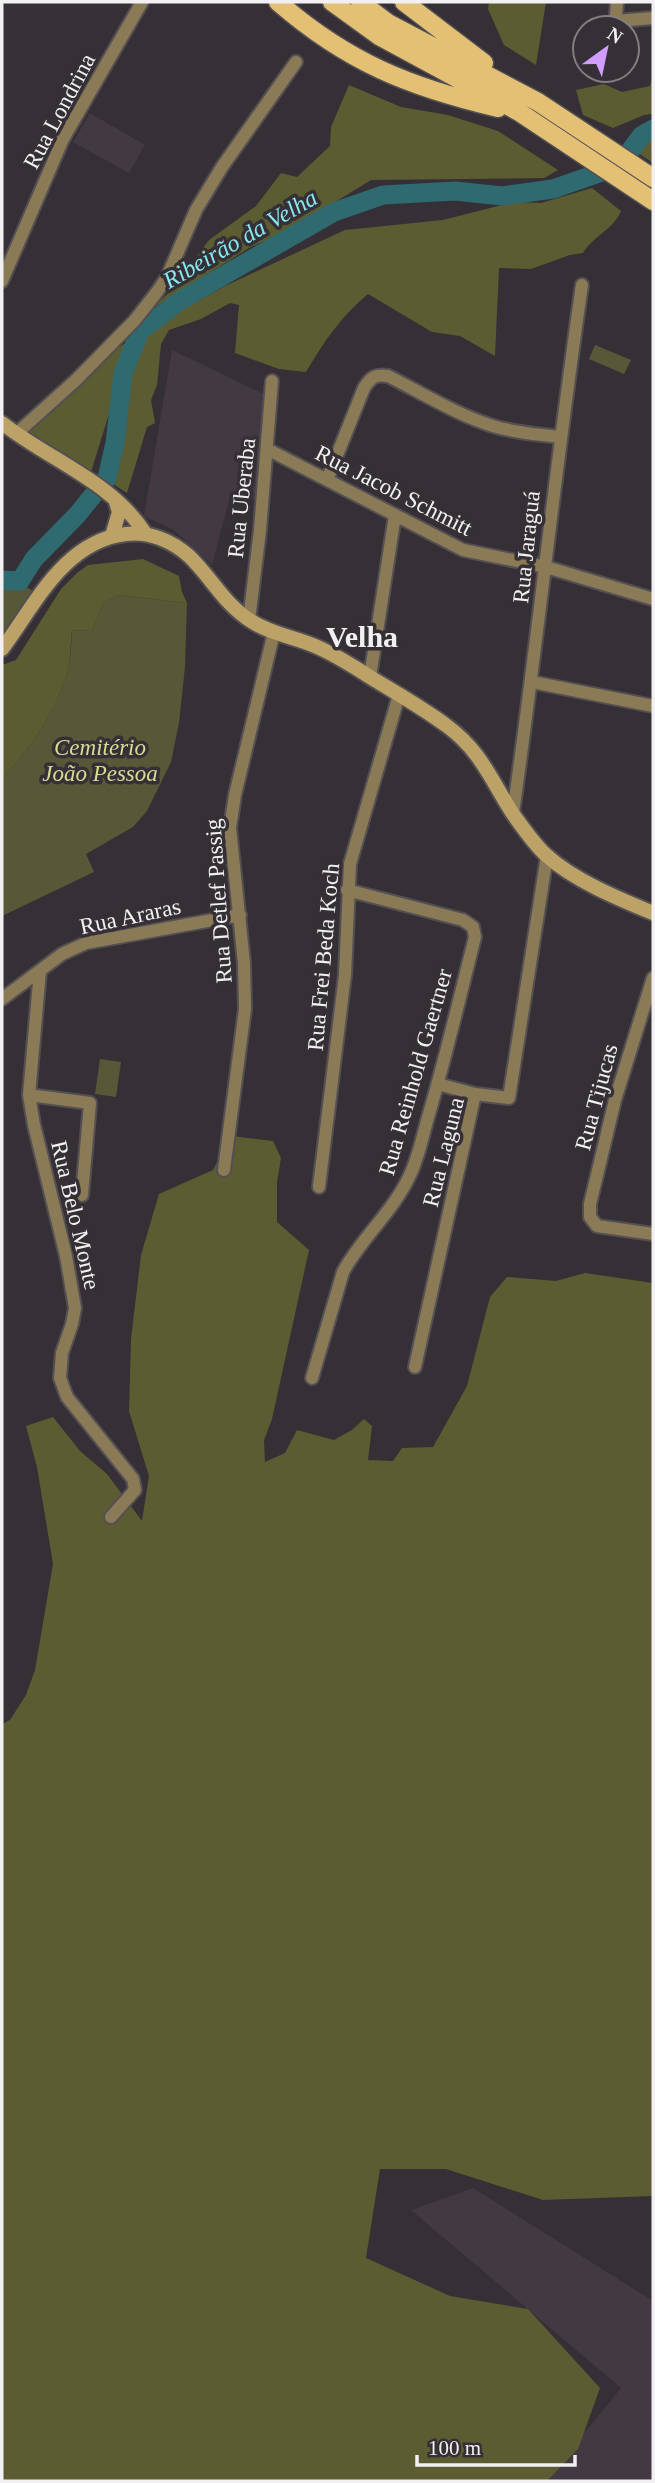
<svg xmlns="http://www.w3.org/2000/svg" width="655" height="2483" font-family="'Times New Roman',serif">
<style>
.built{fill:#423943}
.green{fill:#575838}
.forest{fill:#5b5c32}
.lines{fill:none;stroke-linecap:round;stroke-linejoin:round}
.river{stroke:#2e6a70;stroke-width:19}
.street-casing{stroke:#534f53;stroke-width:16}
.secondary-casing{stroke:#534f53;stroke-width:18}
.primary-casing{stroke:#534f53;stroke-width:21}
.street{stroke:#8a7a56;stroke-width:12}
.secondary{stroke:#bda267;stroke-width:14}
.primary{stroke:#e4c074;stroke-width:18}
.labels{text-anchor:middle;stroke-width:7;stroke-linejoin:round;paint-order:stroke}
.street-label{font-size:23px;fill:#f3f0f3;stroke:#353035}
.park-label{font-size:23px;font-style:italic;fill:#d7db93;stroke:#353035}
.water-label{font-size:24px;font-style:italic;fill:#87e7f1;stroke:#353035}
.district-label{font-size:30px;font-weight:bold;fill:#f3f0f3;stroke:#353035}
</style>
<rect width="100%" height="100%" fill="#353035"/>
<path class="built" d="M90 113 145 145 129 173 73 142Z
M172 350 266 395 256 500 230 496 212 565 174 530 144 516Z
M473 2188 653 2301V2481H545L621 2388 411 2210Z"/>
<path class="green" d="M595 345 631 360 624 374 589 359Z
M21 584 33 591 2 634V587H14Z
M118 595 187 603 185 667 179 723 171 762 147 811 133 827 86 854 94 872 2 916V779C31 748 55 714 67 673 71 660 71 643 72 630L92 631 103 603Z
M100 1059 121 1062 116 1097 95 1094Z"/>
<path class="forest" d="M489 2H546L536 65 504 45 488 9Z
M653 74V114L644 115 613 128 583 115 576 90 604 84 622 92 650 86Z
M349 85 401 107 448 115 498 131 558 170 544 178 371 180 293 228 249 248 149 311 173 289 209 240 256 206 281 173 297 177 330 146 331 127Z
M653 138V163L638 153 642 146Z
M592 188 621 211C613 230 593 236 583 253L570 255 531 269 499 268 495 356 460 336 432 332 368 294C342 315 323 343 306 372L279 369 235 353 239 305 230 303 201 319 169 330 161 344 157 385 151 400 155 423 147 427 127 493 110 482 122 429 128 384 142 335 165 319 225 286 345 230 443 220 498 206 521 202 541 203Z
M130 341 113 387 109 414 91 472 56 453 27 433C44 415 58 404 77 388 97 371 104 353 130 341Z
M143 559 179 576 182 592 187 603 118 595 103 603 92 631 72 630C70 644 71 660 67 673 55 714 31 748 2 779V665L16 660 61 589 77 573 88 565Z
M231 1136 273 1141 281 1158 277 1182V1222L309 1250 272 1419 264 1440 265 1462 285 1453 297 1430 334 1440 352 1430 364 1419 372 1426 368 1460 393 1461 402 1448 433 1447 467 1386 490 1297 507 1277 556 1281 585 1273 653 1283V2196L543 2200 446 2169H380L366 2258 450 2296 528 2309 600 2388 578 2449 547 2481H2V1724L10 1720 26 1695 35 1670 53 1564 37 1467 26 1426 53 1417 80 1451 107 1474 142 1521 149 1476 129 1411 131 1339 141 1255 159 1194 213 1170Z"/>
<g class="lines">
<path class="river" d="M2 580 20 581 34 559 77 515 107 478 115 443 123 373 140 331 181 300 334 212 383 195 455 191 502 196 553 189 619 166 642 135 653 129"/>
<g class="street-casing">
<path id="street" d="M616 21 653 18
M615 28 617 2
M2 281 63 139 142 2
M16 434 76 380 135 320 157 292 167 277 196 210 222 167 296 62
M267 449 463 550 546 567 653 599
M327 480 364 388C371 377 375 374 388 376 422 393 457 415 493 426 515 433 537 434 559 437
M249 620 260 530 272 381
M370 677 395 515
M532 682 653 706
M513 813C538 638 556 461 582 285
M40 971 29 1095 34 1125 66 1256 75 1308 72 1324 62 1353 60 1378 67 1397 133 1479 135 1490 111 1517
M653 978 615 1100 590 1204V1217L597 1226 653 1234
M2 999 62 954 86 943 240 915
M438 1084 475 1094 509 1098 547 856
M29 1095 90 1103 82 1195
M224 1170 245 1009 244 963 230 828 235 795 274 632
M319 1187 345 975 350 864 399 695
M415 1367 475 1094
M312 1378 343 1272C362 1237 393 1212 410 1175 419 1156 423 1134 429 1114 446 1056 460 996 475 937L473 927 463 920 347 890"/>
</g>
<g class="secondary-casing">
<path id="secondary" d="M2 423C49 460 111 481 145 533
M112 536 119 512 115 499
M2 649C35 605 64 541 126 534 149 531 172 541 189 556 211 577 224 604 251 621 271 634 294 637 315 646 334 654 353 666 370 677 396 693 423 708 447 726 481 751 491 780 513 814 523 828 534 844 546 855 573 880 619 899 653 913"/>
</g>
<g class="primary-casing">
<path id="primary" d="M278 2C347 62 409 87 498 108
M332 2 379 36 519 112 653 201
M360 2 388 23 538 102 653 178
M404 2 484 63"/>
</g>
<use href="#street" class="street"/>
<use href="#secondary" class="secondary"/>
<use href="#primary" class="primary"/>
</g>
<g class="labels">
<g class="street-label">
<text transform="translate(59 111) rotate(-62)" y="8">Rua Londrina</text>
<text transform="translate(394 490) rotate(27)" y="8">Rua Jacob Schmitt</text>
<text transform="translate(241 498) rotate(-84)" y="8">Rua Uberaba</text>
<text transform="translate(526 547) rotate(-84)" y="8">Rua Jaraguá</text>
<text transform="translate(218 901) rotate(-94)" y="8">Rua Detlef Passig</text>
<text transform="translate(130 916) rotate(-12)" y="8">Rua Araras</text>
<text transform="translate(323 957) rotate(-85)" y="8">Rua Frei Beda Koch</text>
<text transform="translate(415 1072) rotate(-74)" y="8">Rua Reinhold Gaertner</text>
<text transform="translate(596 1097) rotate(-75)" y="8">Rua Tijucas</text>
<text transform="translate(443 1152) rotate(-76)" y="8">Rua Laguna</text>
<text transform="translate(76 1215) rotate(77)" y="8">Rua Belo Monte</text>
</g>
<g class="park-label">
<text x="100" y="755">Cemitério<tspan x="100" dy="26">João Pessoa</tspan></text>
</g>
<g class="water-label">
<text transform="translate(240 239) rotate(-30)" y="8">Ribeirão da Velha</text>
</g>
<g class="district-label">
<text x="362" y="647">Velha</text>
</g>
</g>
<rect width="655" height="2483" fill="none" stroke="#f3f0f3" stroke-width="7"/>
<g transform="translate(606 49) rotate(33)"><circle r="33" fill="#353035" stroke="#817d81" stroke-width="2"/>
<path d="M0-5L12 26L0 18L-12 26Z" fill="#d19dfe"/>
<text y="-10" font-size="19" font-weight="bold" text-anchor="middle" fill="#f3f0f3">N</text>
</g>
<path d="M417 2455v10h158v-10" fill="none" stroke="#f3f0f3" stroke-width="3.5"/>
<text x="428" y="2455" font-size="21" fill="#f3f0f3" stroke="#353035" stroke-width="5" paint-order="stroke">100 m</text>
</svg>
